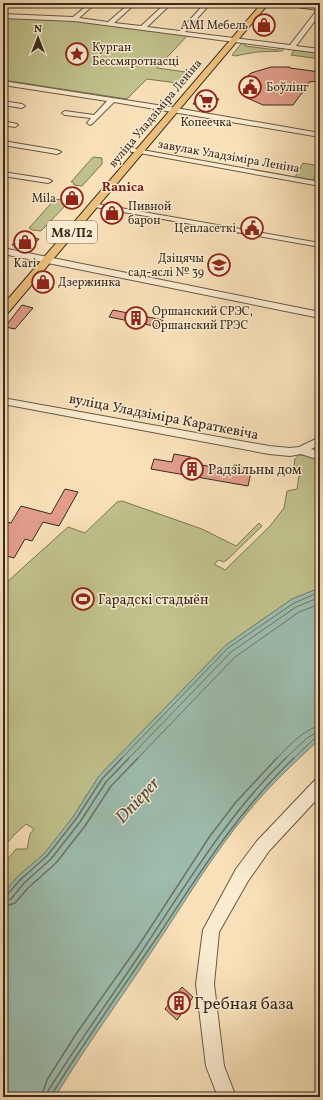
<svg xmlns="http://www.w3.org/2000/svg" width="323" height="1100" font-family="Vollkorn,serif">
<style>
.green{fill:#c0c18c;stroke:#7c7655}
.water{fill:#9dbdae;stroke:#758274}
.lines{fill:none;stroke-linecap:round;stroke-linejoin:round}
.shore-far1{stroke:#6b7466;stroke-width:1}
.shore{stroke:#6b7466;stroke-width:1.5}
.building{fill:#e19e8b;stroke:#392a1e}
.minor-casing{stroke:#695844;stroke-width:2}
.major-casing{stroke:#392a1e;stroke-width:2}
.minor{fill:#faebd1;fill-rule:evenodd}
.major{fill:#ecc07c;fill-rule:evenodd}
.labels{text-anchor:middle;stroke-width:3;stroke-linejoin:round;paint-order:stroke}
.far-poi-label{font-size:12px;fill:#392a1e;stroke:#faebd1;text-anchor:start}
.far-street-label{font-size:12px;fill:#392a1e;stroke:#faebd1}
.far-quarter-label{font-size:13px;font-weight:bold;fill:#7a1f14;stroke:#faebd1}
.shield{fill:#faebd1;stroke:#736454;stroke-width:1}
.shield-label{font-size:13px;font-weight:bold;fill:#392a1e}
.street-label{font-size:14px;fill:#392a1e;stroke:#faebd1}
.poi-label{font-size:14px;fill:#392a1e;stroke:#faebd1;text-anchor:start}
.near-poi-label{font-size:17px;fill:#392a1e;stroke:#faebd1;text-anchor:start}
.near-water-label{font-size:18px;font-style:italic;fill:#524f42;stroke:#faebd1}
</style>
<rect width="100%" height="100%" fill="#f8e0b8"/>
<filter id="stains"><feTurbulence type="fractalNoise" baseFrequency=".005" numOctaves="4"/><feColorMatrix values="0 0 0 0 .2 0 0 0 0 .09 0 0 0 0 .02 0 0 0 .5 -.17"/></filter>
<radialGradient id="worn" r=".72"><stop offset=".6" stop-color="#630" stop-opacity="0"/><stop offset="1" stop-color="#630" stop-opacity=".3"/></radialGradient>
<path class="green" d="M3 18 73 20 188 35 157 68 193 73 184 84 147 79 127 99 3 80Z
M242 43H245V46L277 50 279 48H285L282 51 256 52 235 56 232 55Z
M294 50 320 53V59L291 55Z
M93 157 102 158V164L82 186 74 185 73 182H71Z
M303 163 320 166 313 180 295 177Z
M55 199 63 200 65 206 41 231 32 230 29 228Z
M299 455H308L320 459V588L292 599 226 645 99 776 73 817 44 854 17 877 3 894V865L16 849H27L30 834 34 829 26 824 14 835 3 848V581L7 582 68 527 85 533 117 502 122 501 202 529 236 546 259 523 262 526 228 559 224 562 219 560 214 564 225 570 270 526 284 508 287 491 297 489 300 469 294 466 295 459Z"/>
<path class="water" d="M320 588V739C295 762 270 785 248 812 212 855 183 905 152 951 120 1000 85 1047 55 1097H3V894L17 877 44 854 73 817 99 776 226 645 292 599Z"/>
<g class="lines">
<path class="shore-far1" d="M121 759 228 648 294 603 320 592
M128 759 231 652 296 607 320 597
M137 759 235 657 299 612 320 604
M276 759C289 746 302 731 320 725
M285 759 307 738 320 731
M293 759 316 737 320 736"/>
<path class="shore" d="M3 896 7 895 20 880 47 856 76 819 102 779 122 758
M3 901 11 899 24 883 51 859 80 822 106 782 129 758
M3 907 15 903 28 888 56 863 85 826 111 786 138 758
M41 1097 47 1080 76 1034 139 945 210 836 236 802 277 758
M47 1097 48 1091C79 1041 114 994 146 945 189 880 230 812 286 758
M52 1097V1094C86 1039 124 986 160 933 201 871 240 809 294 758"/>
</g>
<path class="building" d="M271 67H290V68L320 72V81L309 82 305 91 301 94 293 105H263L245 97 240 87 241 82 251 73Z
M202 96 214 98 219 99 213 107 193 104 198 97Z
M24 236 39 239 29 250 14 247 15 245H12L18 238 21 239Z
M22 305 33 308 15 329 5 327Z
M113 310 163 320 159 327 109 317Z
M174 454 191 457 189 463 233 470 234 465 252 468 248 486 151 469 154 459 172 462Z
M65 489 78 492 59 526 43 522 32 541 25 539 14 558 3 555V529L7 522 11 523 21 506 51 514Z
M182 987 193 997 177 1020 165 1009Z"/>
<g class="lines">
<g class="minor-casing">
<path id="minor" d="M90 3H96L79 18 108 22 130 3H136L114 23 141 26 166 3H172L147 27 180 31 205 3H211L185 32 290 45 317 10 271 3H286L320 7V14L296 46 320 49V53L74 21 3 18V14L73 17Z
M3 81 170 107 320 133V137L114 102 92 124 90 125 87 123 91 118 65 115 62 113 65 111 94 115 107 101 3 85Z
M3 101 22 104 25 106 22 108 3 105Z
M3 121 17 124 18 125 15 127 3 125Z
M3 141 57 150 61 152 57 154 3 145Z
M131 148 320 182V186L134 152H131Z
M3 172 48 179 52 181 48 183 3 176Z
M92 203 320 243V247L95 207 91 205Z
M3 248 320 312V318L3 254Z
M3 398 269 446 290 448 299 447 320 437V445L311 449 320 452V460L301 454 290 456 269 454 3 404Z
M320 778V796L269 851 248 881 219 932 214 984 224 1066 236 1097H218L206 1066 196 984 203 930 236 869 257 841 315 780Z"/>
</g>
<g class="major-casing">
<path id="major" d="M262 3H269L7 314 3 315V305Z"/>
</g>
<use href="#minor" class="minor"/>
<use href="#major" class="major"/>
</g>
<defs>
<g id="shop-ring" transform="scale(1.15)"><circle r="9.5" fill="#faebd1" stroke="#8f2418" stroke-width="1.5"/><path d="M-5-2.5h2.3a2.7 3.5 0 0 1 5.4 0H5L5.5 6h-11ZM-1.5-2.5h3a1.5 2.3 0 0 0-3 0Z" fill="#8f2418"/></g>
<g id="sight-ring" transform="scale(1.15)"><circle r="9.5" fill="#faebd1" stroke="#8f2418" stroke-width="1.5"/><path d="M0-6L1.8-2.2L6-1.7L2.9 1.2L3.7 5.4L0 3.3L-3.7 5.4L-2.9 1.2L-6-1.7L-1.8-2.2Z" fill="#8f2418"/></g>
<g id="civic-ring" transform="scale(1.15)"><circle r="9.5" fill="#faebd1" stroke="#8f2418" stroke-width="1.5"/><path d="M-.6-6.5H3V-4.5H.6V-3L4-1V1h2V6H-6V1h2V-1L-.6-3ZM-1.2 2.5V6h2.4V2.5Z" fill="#8f2418"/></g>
<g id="supermarket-ring" transform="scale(1.15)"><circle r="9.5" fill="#faebd1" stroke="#8f2418" stroke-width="1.5"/><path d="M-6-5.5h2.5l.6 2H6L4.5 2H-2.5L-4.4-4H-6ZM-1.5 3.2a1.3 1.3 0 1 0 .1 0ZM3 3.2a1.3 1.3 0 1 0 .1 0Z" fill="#8f2418"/></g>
<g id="school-ring" transform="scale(1.15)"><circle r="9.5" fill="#faebd1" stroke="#8f2418" stroke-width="1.5"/><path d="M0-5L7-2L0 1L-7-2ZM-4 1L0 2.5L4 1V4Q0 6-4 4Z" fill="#8f2418"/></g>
<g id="building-ring" transform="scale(1.15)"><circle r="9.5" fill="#faebd1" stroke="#8f2418" stroke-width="1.5"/><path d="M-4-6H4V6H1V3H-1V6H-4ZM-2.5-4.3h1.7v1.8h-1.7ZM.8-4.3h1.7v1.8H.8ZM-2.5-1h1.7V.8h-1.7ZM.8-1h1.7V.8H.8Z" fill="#8f2418"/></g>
<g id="stadium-ring" transform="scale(1.15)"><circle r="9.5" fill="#faebd1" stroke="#8f2418" stroke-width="1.5"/><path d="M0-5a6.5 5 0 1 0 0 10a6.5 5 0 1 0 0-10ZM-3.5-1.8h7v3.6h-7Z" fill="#8f2418"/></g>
</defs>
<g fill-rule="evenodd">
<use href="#shop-ring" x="264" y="25"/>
<use href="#sight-ring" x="77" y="54"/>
<use href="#civic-ring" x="250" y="87"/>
<use href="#supermarket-ring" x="206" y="101"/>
<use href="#shop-ring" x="72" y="198"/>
<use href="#shop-ring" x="112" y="213"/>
<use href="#civic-ring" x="252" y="228"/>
<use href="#shop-ring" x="25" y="242"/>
<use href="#school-ring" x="219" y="265"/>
<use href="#shop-ring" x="43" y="282"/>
<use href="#building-ring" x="136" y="318"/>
<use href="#building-ring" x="192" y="469"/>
<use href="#stadium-ring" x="83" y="599"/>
<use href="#building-ring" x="179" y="1003"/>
</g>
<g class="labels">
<g class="far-poi-label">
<text x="248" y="29" text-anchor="end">AMI Мебель</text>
<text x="92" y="51">Курган<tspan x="92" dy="14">Бессмяротнасці</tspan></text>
<text x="266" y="91">Боўлінг</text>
<text x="206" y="126" text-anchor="middle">Копеечка</text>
<text x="56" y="202" text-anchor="end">Mila</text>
<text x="128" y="210">Пивной<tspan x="128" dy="14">барон</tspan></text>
<text x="236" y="232" text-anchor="end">Цепласеткі</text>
<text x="204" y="262" text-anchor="end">Дзіцячы<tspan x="204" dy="14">сад-яслі № 39</tspan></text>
<text x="25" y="267" text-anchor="middle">Kari</text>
<text x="58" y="286">Дзержинка</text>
<text x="152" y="315">Оршанский СРЭС,<tspan x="152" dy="14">Оршанский ГРЭС</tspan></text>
</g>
<g class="far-street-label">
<text transform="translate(155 113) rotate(-50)" y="4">вуліца Уладзіміра Леніна</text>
<text transform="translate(229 156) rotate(10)" y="4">завулак Уладзіміра Леніна</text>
</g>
<g class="far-quarter-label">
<text x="123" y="191">Ranica</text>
</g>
<rect class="shield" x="47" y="221" width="50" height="22" rx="3"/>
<g class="shield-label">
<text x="72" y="237">М8/П2</text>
</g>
<g class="street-label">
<text transform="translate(164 416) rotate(11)" y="5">вуліца Уладзіміра Караткевіча</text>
</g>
<g class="poi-label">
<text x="208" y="474">Радзільны дом</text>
<text x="98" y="604">Гарадскі стадыён</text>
</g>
<g class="near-poi-label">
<text x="194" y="1009">Гребная база</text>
</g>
<g class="near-water-label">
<text transform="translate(137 800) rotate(-47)" y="6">Dnieper</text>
</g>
</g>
<rect width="323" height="1100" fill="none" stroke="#f8e0b8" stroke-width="16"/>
<rect x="4" y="4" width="315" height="1092" fill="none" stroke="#392a1e" stroke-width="2"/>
<rect x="8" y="8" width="307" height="1084" fill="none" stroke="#392a1e"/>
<g transform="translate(38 38)" stroke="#faebd1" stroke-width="3" paint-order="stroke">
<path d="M0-3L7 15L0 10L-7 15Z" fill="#392a1e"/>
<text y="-6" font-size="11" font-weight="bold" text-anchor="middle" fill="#392a1e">N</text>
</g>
<rect width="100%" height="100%" filter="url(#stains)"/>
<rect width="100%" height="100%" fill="url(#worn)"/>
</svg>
